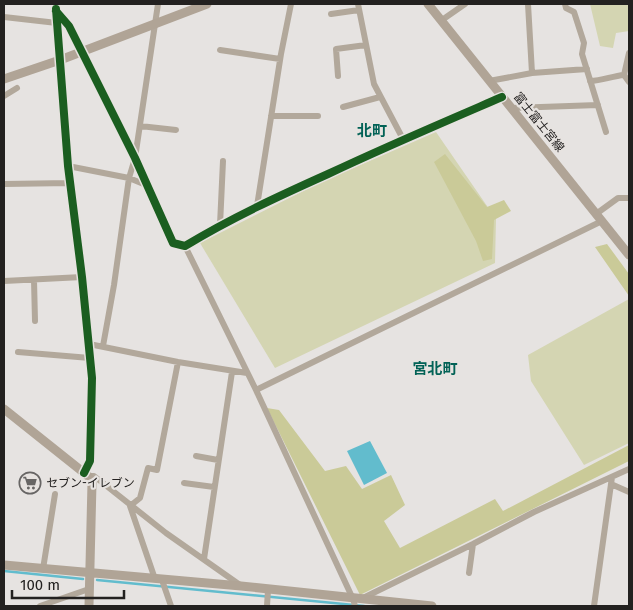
<svg xmlns="http://www.w3.org/2000/svg" width="633" height="610" font-family="'Fira Sans','Noto Sans JP',sans-serif">
<style>
.green{fill:#d4d5b2}
.forest{fill:#caca98}
.water{fill:#62bccd}
.lines{fill:none;stroke-linecap:round;stroke-linejoin:round}
.stream{stroke:#62bccd;stroke-width:2.5}
.street{stroke:#b2a89b;stroke-width:6}
.secondary{stroke:#b0a496;stroke-width:9}
.cycleway-casing{stroke:#e7e3e0;stroke-width:11}
.cycleway{stroke:#1b5e20;stroke-width:8}
.labels{text-anchor:middle;stroke-width:4.5;stroke-linejoin:round;paint-order:stroke}
.street-label{font-size:12px;fill:#232120;stroke:#e7e3e0}
.poi-label{font-size:12px;fill:#232120;stroke:#e7e3e0;text-anchor:start}
.quarter-label{font-size:15px;font-weight:bold;fill:#026256;stroke:#e7e3e0}
</style>
<rect width="100%" height="100%" fill="#e6e3e1"/>
<path class="green" d="M590 4H629V31L616 33 613 48 600 46Z
M436 132 496 219 495 263 275 368 200 243 319 183Z
M629 299V443L584 465 531 381 528 355Z"/>
<path class="forest" d="M445 154 487 207 504 200 511 211 494 220 492 259 483 261 476 241 434 162Z
M607 244 629 274V296L595 247Z
M267 408 279 410 325 471 346 466 362 489 391 475 405 505 384 521 400 548 495 499 503 511 629 445V461L360 595Z"/>
<path class="water" d="M370 441 387 473 364 485 347 451Z"/>
<g class="lines">
<path class="stream" d="M4 571 83 579
M97 580 364 606"/>
<path class="street" d="M56 4 68 166 82 277 92 378 90 461 84 473
M358 4 374 84 403 139
M528 4 532 73
M565 4 566 8 574 12 584 43 582 54 606 132
M56 11 69 26 135 158 173 243 185 246C231 218 279 196 328 174 385 147 444 122 502 97
M331 14 359 10
M4 17 57 23
M442 20 465 4
M220 50 280 59
M629 53 624 75 629 82
M338 76 336 49 366 45
M489 81 532 73 587 69
M590 81C602 81 612 76 624 75
M4 96 17 88
M343 107 380 97
M512 108 598 105
M271 116H318
M140 126 176 130
M68 166 129 178 146 185
M4 184 70 183
M257 206 281 54 291 4
M596 214 618 198H629
M220 225 223 161
M185 246 256 390 353 599 355 606
M34 280 35 321
M4 281 82 277
M89 344 178 362 247 373
M103 346 114 285 129 178 135 158 158 4
M18 352 90 358
M256 390 602 221
M196 456 218 460
M88 476H94L166 533 240 585
M184 483 214 487
M611 484 629 492
M204 559 232 372
M43 569 55 494
M469 573 473 544
M155 579 130 506 140 498 148 468 157 470 178 362
M162 580 171 606
M363 598 473 544 534 512 629 469
M40 606 89 589
M267 606 268 590
M594 606 612 477"/>
<path class="secondary" d="M428 4 629 255
M4 79 60 60 207 4
M4 409 88 476 92 483 89 606
M4 565 241 586 432 606"/>
<g class="cycleway-casing">
<path id="cycleway" d="M56 9 68 166 82 277 92 378 90 461 84 473
M56 11 69 26 135 158 173 243 185 246C231 218 279 196 328 174 385 147 444 122 502 97"/>
</g>
<use href="#cycleway" class="cycleway"/>
</g>
<defs>
<g id="supermarket-ring" transform="scale(1.125)"><circle r="9.5" fill="#e7e3e0" stroke="#676564" stroke-width="1.5"/><path d="M-6-5.5h2.5l.6 2H6L4.5 2H-2.5L-4.4-4H-6ZM-1.5 3.2a1.3 1.3 0 1 0 .1 0ZM3 3.2a1.3 1.3 0 1 0 .1 0Z" fill="#676564"/></g>
</defs>
<g fill-rule="evenodd">
<use href="#supermarket-ring" x="30" y="483"/>
</g>
<g class="labels">
<g class="street-label">
<text transform="translate(539 122) rotate(51)" y="4">富士富士宮線</text>
</g>
<g class="poi-label">
<text x="46" y="487">セブン-イレブン</text>
</g>
<g class="quarter-label">
<text x="372" y="136">北町</text>
<text x="435" y="374">宮北町</text>
</g>
</g>
<rect width="633" height="610" fill="none" stroke="#232120" stroke-width="10"/>
<path d="M12 590v8h112v-8" fill="none" stroke="#232120" stroke-width="2.5"/>
<text x="20" y="590" font-size="15" fill="#232120" stroke="#e7e3e0" stroke-width="4" paint-order="stroke">100 m</text>
</svg>
